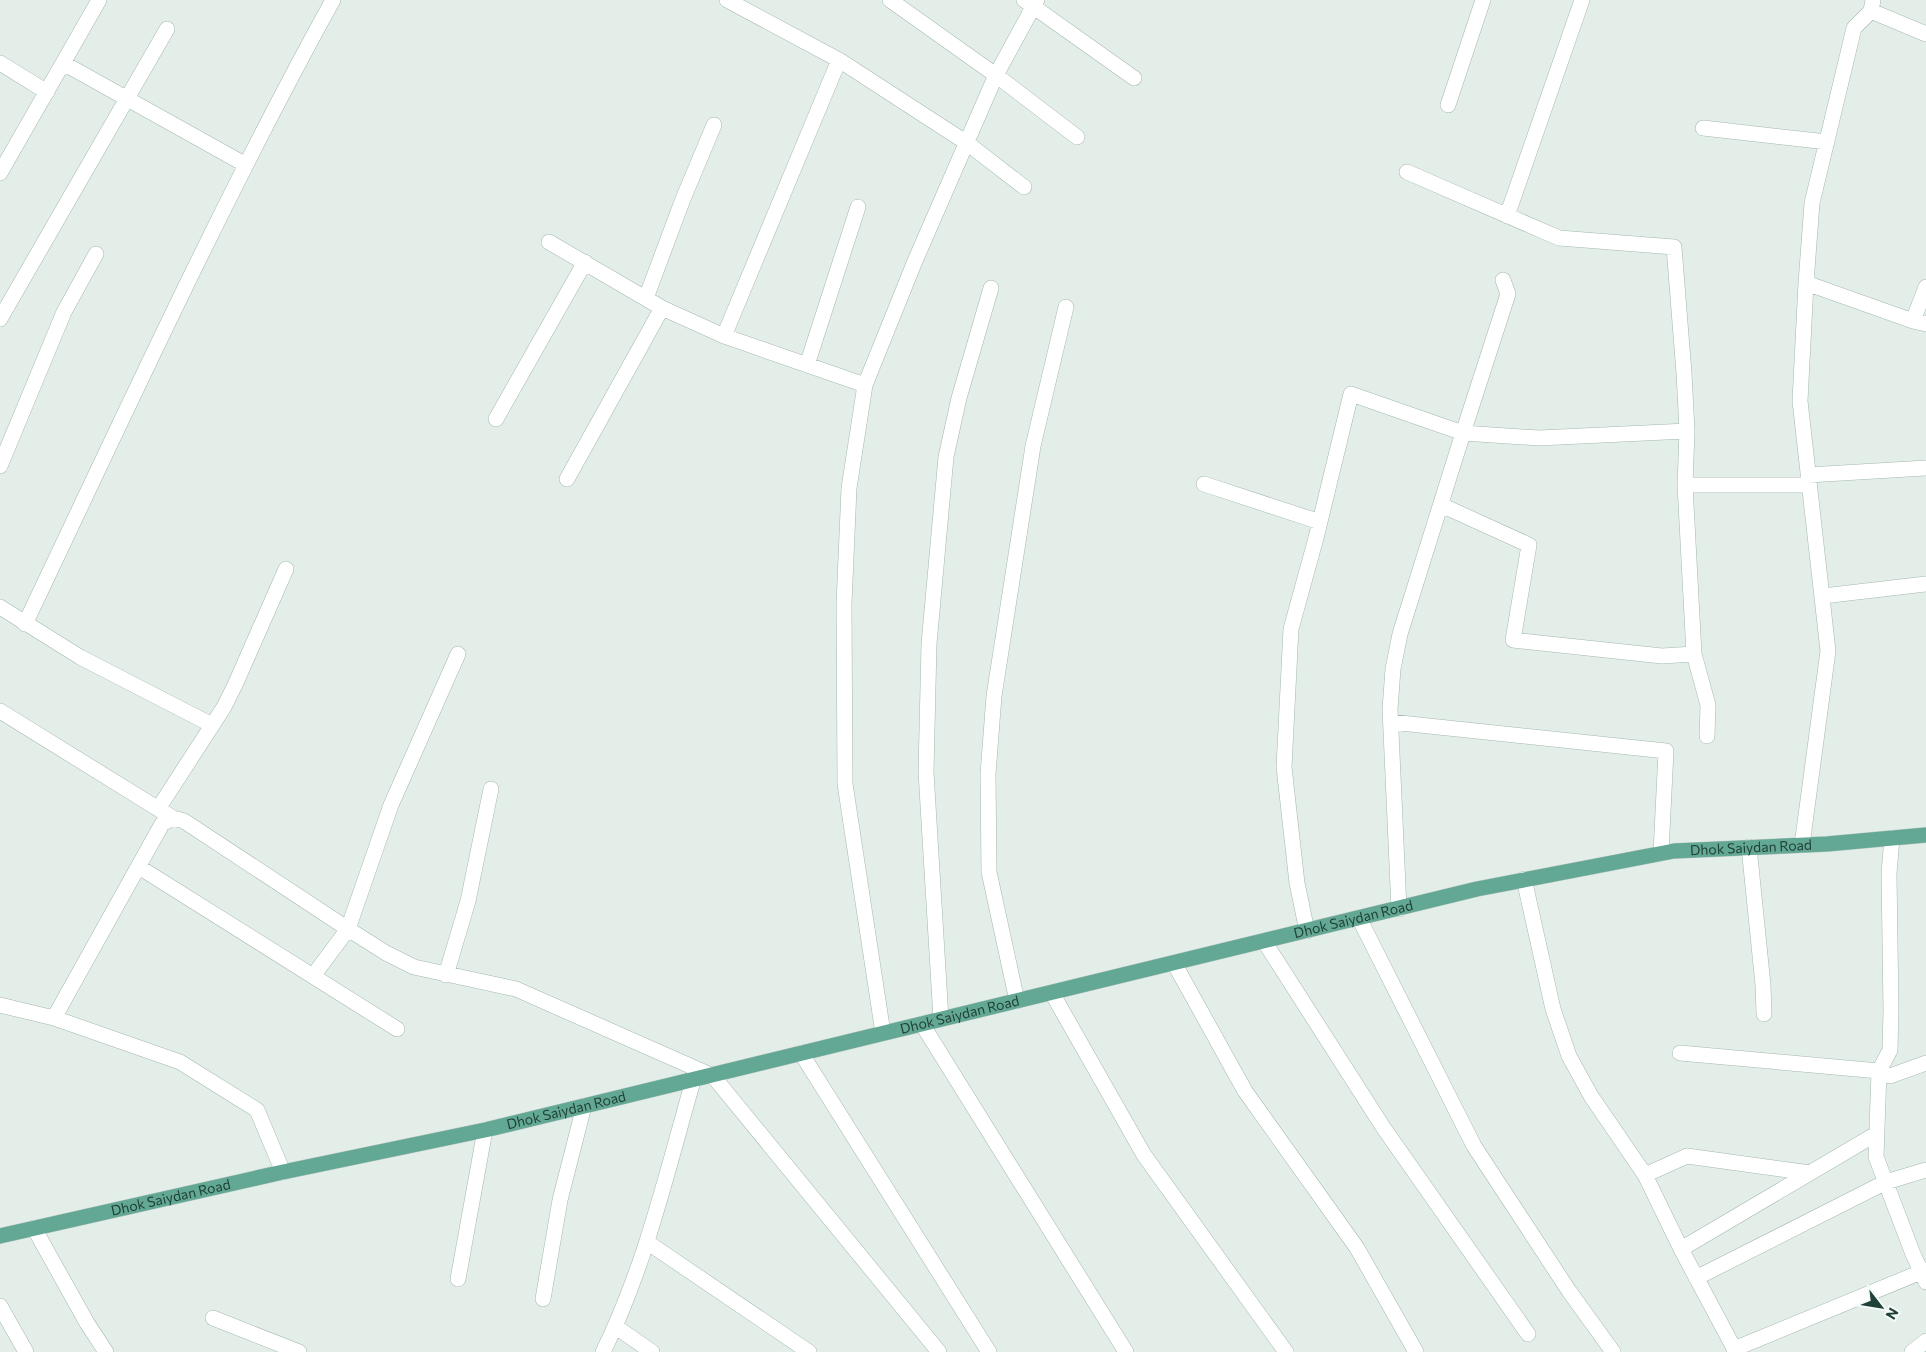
<svg xmlns="http://www.w3.org/2000/svg" width="1926" height="1352" font-family="Commissioner,sans-serif">
<style>
.lines{fill:none;stroke-linecap:round;stroke-linejoin:round}
.minor-casing{stroke:#a5b7b0;stroke-width:16}
.major-casing{stroke:#c1cac7;stroke-width:16}
.minor{stroke:#fff;stroke-width:15}
.major{stroke:#63a894;stroke-width:15}
.labels{text-anchor:middle;stroke-width:4;stroke-linejoin:round;paint-order:stroke}
.street-label{font-size:14px;fill:#204137;stroke:#f4faf7}
</style>
<rect width="100%" height="100%" fill="#e3eee9"/>
<g class="lines">
<g class="minor-casing">
<path id="minor" d="M727 0 839 60 967 143 1024 187
M890 0 997 76 1077 137
M1024 0 1134 78
M1871 11 1926 34
M0 63 47 92
M63 63 246 165
M1448 105 1483 0
M1703 128 1827 142
M1407 172 1559 238 1674 247 1684 373 1687 431 1685 485
M0 173 99 0
M1507 216 1582 0
M549 242 662 308 724 336 865 385
M1806 283 1913 321 1926 324
M646 298 683 199 714 125
M0 319 167 29
M1913 321 1926 287
M724 336 839 60
M807 365 858 207
M496 419 585 262
M0 466 64 312 96 254
M1808 475 1926 468
M567 479 662 308
M1204 484 1320 522
M1441 505 1529 545 1513 640 1662 656 1694 654
M1823 596 1926 584
M0 607 80 657 212 725
M25 624C125 414 221 203 333 0
M0 711 173 818 184 821 348 929 386 953 414 967 516 989 713 1076 939 1352
M1391 722 1666 751 1661 853
M1707 736 1708 705 1694 654 1685 485H1809
M158 809 224 707 235 685 286 569
M1892 838 1889 873 1891 1010 1890 1050 1879 1071 1876 1157 1913 1254 1926 1282
M1802 845 1828 651 1800 401 1806 283 1812 203 1854 28 1871 11 1873 0
M1749 847 1763 985 1764 1014
M139 867 397 1029
M1524 879 1553 1009 1569 1056 1591 1096 1645 1175 1681 1249 1736 1352
M1399 909 1390 709 1393 669 1400 634 1463 433 1539 438 1687 431
M1359 918 1474 1146 1569 1291 1613 1352
M1307 931 1297 883 1284 767 1291 629 1316 538 1351 394 1463 433 1508 294 1503 280
M1264 941 1383 1127 1528 1334
M1174 963 1245 1091 1357 1248 1416 1352
M446 975 468 901 491 789
M313 976 348 929 391 805 458 654
M1052 993 1144 1155 1286 1352
M1017 1001 989 872 988 774 994 696 1033 446 1066 307
M0 1005 54 1018 180 1062 257 1110 283 1172
M54 1018 162 824 173 818
M941 1019 926 772 929 644 946 457 959 398 991 288
M922 1024 1126 1352
M883 1033 845 784 844 604 849 488 865 385 915 261 996 75 1037 0
M801 1053 989 1352
M1680 1053 1879 1071 1890 1076 1926 1063
M1645 1175 1687 1156 1810 1173
M34 1228 87 1323 106 1352
M647 1242 809 1352
M1681 1249 1876 1134
M1696 1278 1886 1182 1926 1170
M458 1279 485 1130
M543 1299 560 1200 584 1106
M0 1306 26 1352
M213 1318 299 1352
M616 1327 652 1352
M1734 1349 1926 1270
M603 1352C645 1267 667 1172 693 1081
M1912 1352 1926 1341"/>
</g>
<g class="major-casing">
<g id="major">
<path id="s1" d="M0 1236 283 1172 485 1130 1477 889 1674 851 1827 844 1926 835"/>
</g>
</g>
<use href="#minor" class="minor"/>
<use href="#major" class="major"/>
</g>
<g class="labels">
<g class="street-label">
<text dy="5" stroke="none"><textPath href="#s1" startOffset="1795">Dhok Saiydan Road</textPath></text>
<text dy="5" stroke="none"><textPath href="#s1" startOffset="1390">Dhok Saiydan Road</textPath></text>
<text dy="5" stroke="none"><textPath href="#s1" startOffset="985">Dhok Saiydan Road</textPath></text>
<text dy="5" stroke="none"><textPath href="#s1" startOffset="580">Dhok Saiydan Road</textPath></text>
<text dy="5" stroke="none"><textPath href="#s1" startOffset="175">Dhok Saiydan Road</textPath></text>
</g>
</g>
<g transform="translate(1881 1307) rotate(121)" stroke="#f4faf7" stroke-width="4" paint-order="stroke">
<path d="M0-4L9 19L0 12L-9 19Z" fill="#204137"/>
<text y="-8" font-size="14" font-weight="bold" text-anchor="middle" fill="#204137">N</text>
</g>
</svg>
